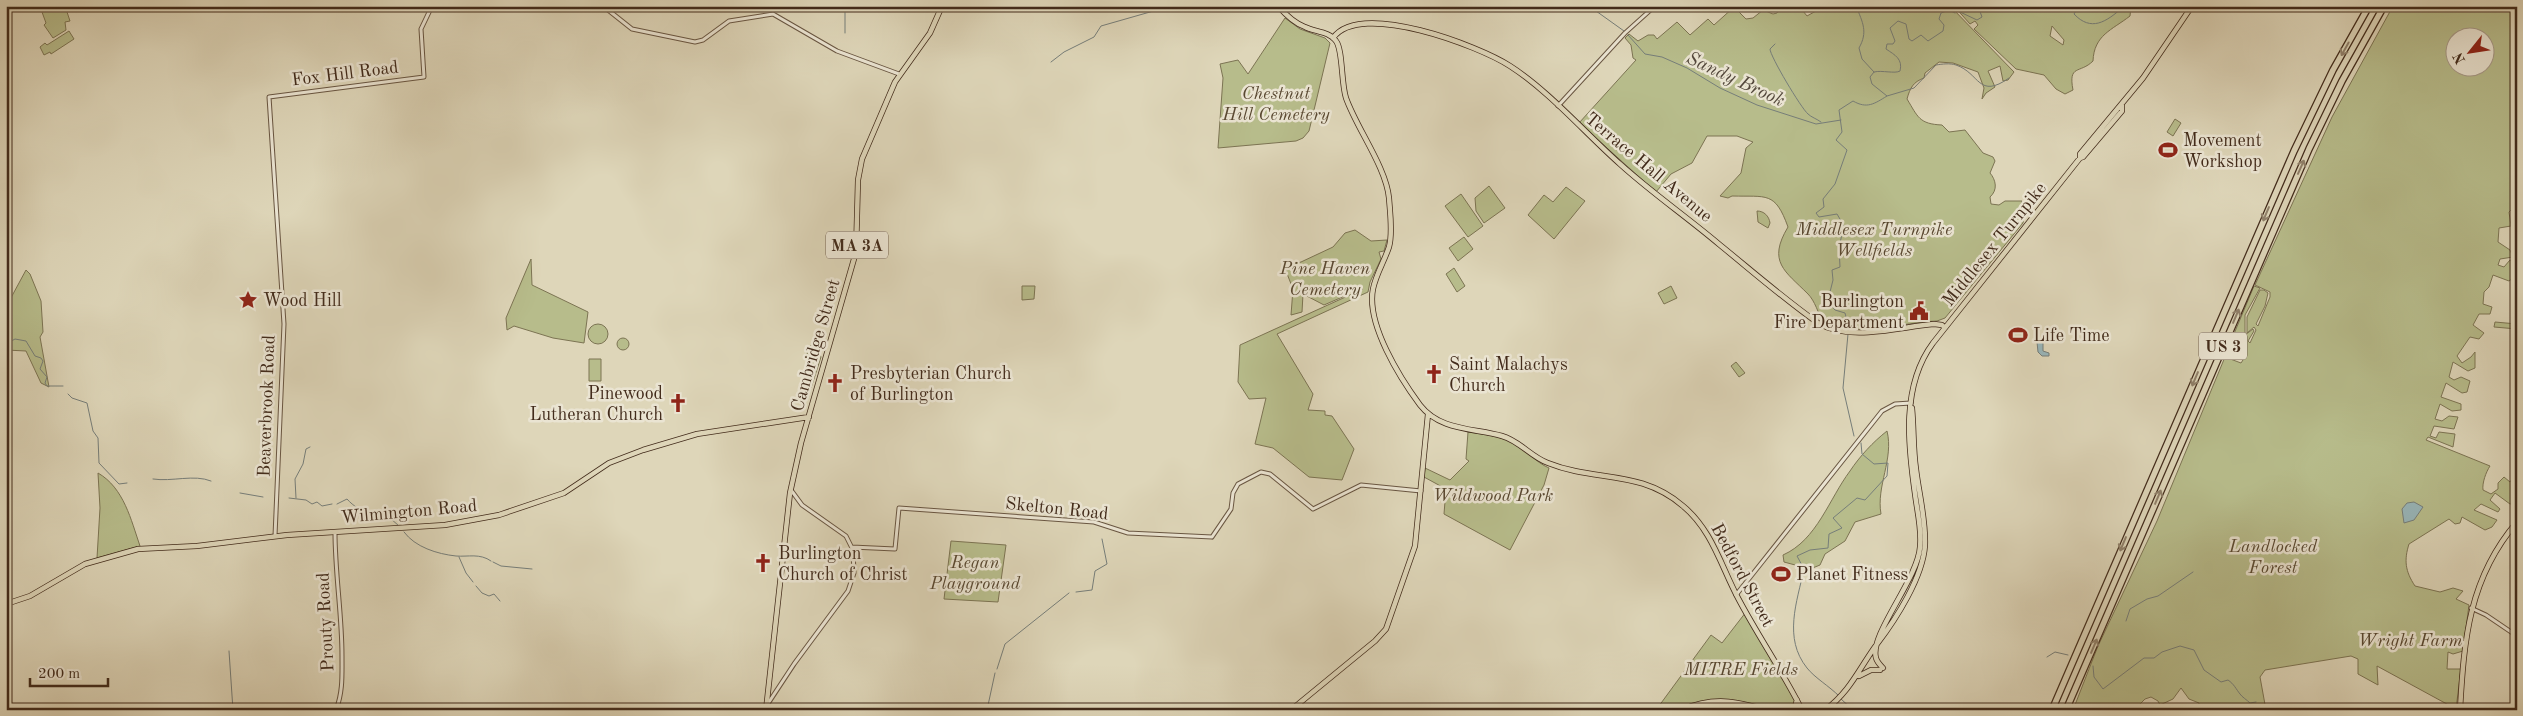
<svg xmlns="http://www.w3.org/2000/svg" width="2523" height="716" font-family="'Old Standard TT',serif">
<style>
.green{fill:#b7bc8b;stroke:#7c7453;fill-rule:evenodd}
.water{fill:#98b6ba;stroke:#767e7a}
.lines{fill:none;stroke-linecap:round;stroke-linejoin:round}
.stream{stroke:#767e7a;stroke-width:1}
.minor-casing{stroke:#695642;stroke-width:5}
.major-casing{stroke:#422b1b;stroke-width:6}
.highway-casing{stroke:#422b1b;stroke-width:8}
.minor{stroke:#eae4d2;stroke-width:3}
.major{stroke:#ded6b9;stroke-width:4.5}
.highway{stroke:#ded6b9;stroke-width:5.5}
.oneway{stroke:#90806a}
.labels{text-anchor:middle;stroke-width:5;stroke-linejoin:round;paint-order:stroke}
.shield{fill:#eae4d2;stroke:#746252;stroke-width:1}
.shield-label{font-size:16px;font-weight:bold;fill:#422b1b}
.street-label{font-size:18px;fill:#422b1b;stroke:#eae4d2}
.park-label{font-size:18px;font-style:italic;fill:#594831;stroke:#eae4d2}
.poi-label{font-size:18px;fill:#422b1b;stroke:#eae4d2;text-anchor:start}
.water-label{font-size:19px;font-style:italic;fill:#53473b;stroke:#eae4d2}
</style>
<rect width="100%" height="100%" fill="#ded6b9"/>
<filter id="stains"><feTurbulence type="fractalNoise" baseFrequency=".004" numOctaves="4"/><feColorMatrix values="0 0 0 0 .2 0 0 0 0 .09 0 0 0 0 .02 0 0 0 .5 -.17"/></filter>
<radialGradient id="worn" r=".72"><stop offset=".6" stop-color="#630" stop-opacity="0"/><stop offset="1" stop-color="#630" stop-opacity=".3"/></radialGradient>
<path class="green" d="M65 6 70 21 65 22 66 30 53 38 44 25 46 23 42 12Z
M1781 6H1799L1807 16 1823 7 1950 6 2014 72 2008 80 2003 81 2000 66 1988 71 1995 87 1986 93 1982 99 1984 88 1978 72 1953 63 1939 62 1925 73 1924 78C1913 82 1910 88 1907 99 1918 117 1919 124 1942 125L1949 132 1965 130 1983 153 1993 157 1995 161 1990 173C1996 180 1998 190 1990 197L1991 204 1999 205 2005 201H2022L2019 211 2024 217 2023 223 1945 318 1937 321C1906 322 1849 338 1823 322 1818 313 1815 301 1808 294 1785 271 1767 262 1788 227 1775 191 1767 197 1732 196L1728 198 1720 196 1741 173 1746 148 1753 142 1737 136H1707L1692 163 1671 174 1656 192 1579 123 1636 60 1633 58 1631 45 1625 38 1629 34 1638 41 1648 35H1654L1657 39 1677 22 1690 35 1708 19 1714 25 1734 7 1746 19 1753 18 1763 10 1773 14 1777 13Z
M1954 6H2131L2130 16C2112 30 2094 35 2093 61 2080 74 2068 64 2073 90L2065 94 2056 89 2044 75 2016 69 1974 29 1978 25 1975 21 1970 24ZM2052 26 2064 40 2063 45 2050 36Z
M2393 6H2517V197L2513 184 2512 186 2516 205 2509 212 2511 226 2499 228 2498 242 2510 250 2513 257 2500 259 2498 265 2504 267 2510 260 2517 264V275L2509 281 2493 275 2489 287 2484 292 2483 304 2492 307 2490 314H2479L2473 325 2484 333 2479 339 2470 337 2457 356 2462 363 2471 357 2475 352V368L2468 371 2453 362 2449 377 2454 380 2461 377 2470 381 2467 392 2462 393 2446 383 2441 397 2461 404V410L2452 411 2440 404 2435 419 2442 421 2449 416 2458 417 2454 429 2434 426 2430 436 2436 438 2439 432 2455 434 2453 447 2428 437 2426 440 2490 466C2486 472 2482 483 2483 490L2491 494 2498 489V483L2504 477 2510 482 2517 472V488L2512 493 2517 497V503L2510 504 2495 493 2490 500 2500 509 2498 512 2481 504 2474 510 2497 520 2492 527 2485 530 2462 517 2460 523 2455 524 2449 519 2409 544C2404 560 2405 571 2415 586L2440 592 2453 588 2463 591 2456 599 2469 605 2463 651 2453 654 2448 652 2447 669H2461L2456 709 2377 666 2378 685 2358 674V659L2351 656 2265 670 2260 677 2266 710H2198L2199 703 2189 699 2181 688 2173 699 2160 705 2158 701 2151 697 2145 699 2134 710H2073L2098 646 2157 521 2225 357 2241 363 2243 360 2226 353 2254 286 2260 288 2245 315V335L2253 329 2254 331 2248 341 2250 343 2256 330 2254 327 2247 333V317L2260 290H2264L2268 293 2265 306 2256 324 2258 326 2270 297V292L2255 285 2332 117ZM2456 38H2486V68H2456Z
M1285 18 1300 29 1325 38 1330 43 1309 131 1303 138 1296 141 1218 148 1223 78 1220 64 1238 60 1248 74Z
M69 31 74 39 51 54 50 52 44 55 40 47 45 43 47 45Z
M2175 119 2181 123 2173 136 2167 132Z
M1489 186 1505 208 1484 223 1476 211 1475 198Z
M1566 187 1585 201 1554 239 1528 215 1544 195 1553 202Z
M1461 194 1483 226 1468 237 1445 206Z
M1757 211C1764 211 1769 216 1770 223L1768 228 1758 222Z
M1355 230 1371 241 1387 240 1384 251 1379 252 1381 259 1370 282 1368 292 1277 334 1313 394 1308 410 1325 411V415L1332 416 1354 449 1342 480 1309 477 1273 448 1255 444 1266 398 1249 399 1238 382 1240 345 1363 289H1347V295L1324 305 1303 294 1302 312 1291 315 1293 289 1284 266 1301 262 1333 247 1345 233Z
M1464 237 1473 249 1458 261 1449 248Z
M531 259 532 285 588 312 584 343 553 338 514 326 507 330 506 318Z
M1454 268 1465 286 1457 292 1446 274Z
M26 270 30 274 41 301 43 332 40 337 49 387 41 383 26 351 6 350V307Z
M1022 286H1035L1034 299 1022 300Z
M1671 286 1677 298 1664 304 1658 293Z
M2495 322 2517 324V329L2494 327Z
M588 334a10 10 0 1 1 20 0a10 10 0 1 1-20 0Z
M617 344a6 6 0 1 1 12 0a6 6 0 1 1-12 0Z
M811 345 819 352 821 357 811 388 804 392 801 384 808 366 807 351Z
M589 359H601V381H589Z
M1736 362 1745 373 1739 377 1731 366Z
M1887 431C1894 459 1876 486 1881 514L1855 522 1845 541 1825 554 1820 565 1810 569 1784 562 1783 555C1817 540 1829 499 1850 471 1860 456 1873 442 1887 431Z
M1468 432C1483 434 1500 436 1514 443 1527 450 1535 462 1549 468L1544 485 1510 550 1444 514 1446 489 1424 477 1425 468 1450 480 1469 461 1466 459Z
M98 473C124 488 131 520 140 546L97 558 100 508Z
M951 541 1006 545 998 602 944 599Z
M1746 612 1797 698 1794 710H1768L1713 700 1681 710H1656L1711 635 1722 643Z"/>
<path class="water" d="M2037 342H2043V351L2049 353V356H2042L2038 352Z
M2414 502 2423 507 2414 520 2404 523 2402 509 2407 503Z"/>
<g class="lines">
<path class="stream" d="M1589 6 1624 31
M1856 6C1863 23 1868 32 1859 48L1862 59 1874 72
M2079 6 2074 14C2091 32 2106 22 2122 8L2118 6
M1960 12 1977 20 1982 17 1978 6
M845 33V6
M1628 35 1645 54 1662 57 1687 68 1720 88 1757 105 1816 124 1841 120
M1775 44 1770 49C1770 56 1801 108 1808 114 1811 117 1817 119 1821 122
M1051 62 1064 52 1094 37 1101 26 1171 6
M1887 96 1914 88 1936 65C1942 64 1950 63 1956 65 1980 73 1978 100 2009 78
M1848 325 1845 313 1835 310 1823 296 1830 292 1833 280 1832 270 1840 267 1839 247 1844 226 1837 214 1819 217 1816 213 1824 207 1823 199 1835 184 1847 150 1836 140 1842 132 1839 110 1853 101C1867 109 1874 104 1887 96L1872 84 1870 77 1874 72C1882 70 1895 74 1900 71 1903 59 1895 55 1886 49L1887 44H1893L1895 41 1890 28 1898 21 1906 24 1909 39 1912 41 1921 35 1928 41 1943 31 1944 25 1939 19 1941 13 1949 10 1955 13
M1848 334 1843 388 1854 436
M6 344 15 339 26 341 35 356 41 358 43 361 40 369 47 377 45 383 47 386H63
M68 394 72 398 87 403 93 431 98 438 99 463 119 484 127 483
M153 479C172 482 194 474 211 481
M240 493 263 497
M289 498 306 500 312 504 317 502 322 506 332 504
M296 498 295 479 303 464 306 449 310 447
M337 504 347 499C353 506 363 512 371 515 377 516 381 514 387 517
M390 518 399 526
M404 532C415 547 437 554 456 556 468 557 480 553 491 561
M459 557 466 573 473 582
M493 562 501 566 532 569
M476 586 482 593 489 596 494 594 500 601
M1076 592 1092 590 1095 571 1107 564 1102 539
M2126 621 2130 609 2147 599 2158 596 2193 572
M229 651 233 710
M2047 657 2055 652 2068 655
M2093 666 2094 677 2103 689 2144 658H2154L2162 652 2180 646 2194 650 2204 670 2221 682 2228 680C2234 684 2236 689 2240 694 2242 697 2247 700 2250 703L2256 702
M997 669 1005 644 1069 593
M1839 696C1829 686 1815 678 1807 668 1783 638 1797 602 1804 569L1797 556 1810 550 1828 548 1829 534 1842 528 1833 518 1857 498 1865 500 1887 476 1888 463 1874 464 1862 454 1861 443
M1841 699 1853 710
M987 710 995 673"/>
<g class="minor-casing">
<path id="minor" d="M603 6 632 29 695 42 703 40 729 21 773 14 837 51 899 74
M1558 106 1625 33 1655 6
M335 532C335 574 342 614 342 656 342 675 343 692 336 710
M275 536 284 324 269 97 424 77 421 29 432 6
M1212 537 1231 509 1233 493 1238 484 1261 472 1270 474 1313 509 1361 485 1421 491
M852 547 895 549 899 508 1094 522 1128 533 1212 537
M1736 595 1882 411 1895 404 1911 403
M2471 608 2486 615 2517 636
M767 705 794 664 848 591 854 573 853 550 846 536 802 505 791 490"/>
</g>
<g class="major-casing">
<path id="major" d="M1278 6C1285 14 1294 23 1305 27 1315 32 1329 31 1336 41 1343 50 1341 83 1346 98 1357 129 1386 167 1389 198 1390 213 1393 233 1389 247 1384 262 1376 274 1373 289 1366 324 1400 378 1420 405 1440 431 1474 428 1502 436 1520 441 1531 457 1548 463 1595 482 1640 469 1683 506 1712 530 1721 566 1738 598 1758 636 1783 672 1802 710
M1333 38C1360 0 1479 46 1510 66 1549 91 1585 133 1620 164 1652 193 1687 217 1720 245 1752 271 1784 299 1818 323 1850 342 1898 327 1934 324L1942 325 1945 328
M2080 158V154L2143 78 2192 6
M6 604 30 596 85 564 138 549 197 546 287 535 445 525 499 515 564 493 609 463 643 450 697 434 809 417
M1883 668C1880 665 1877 662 1876 658 1869 635 1918 579 1920 547 1922 529 1917 511 1915 494 1908 445 1901 386 1933 343L2080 158 2083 157 2122 111V105
M1859 676 1871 670H1880
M766 710 790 493 801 443 856 252 858 180 862 159 895 82 930 33 942 6
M1291 710 1375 641 1386 629 1415 546 1428 414
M1681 710C1714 696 1735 701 1768 710
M1691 710 1722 704 1750 710
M1794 710 1797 700
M1825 710C1850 692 1860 667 1877 644 1896 619 1923 577 1925 545 1926 520 1919 494 1916 469 1913 449 1914 428 1912 408
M2460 710C2464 639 2469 578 2517 522"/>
</g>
<g class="highway-casing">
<path id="highway" d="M2052 710 2294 151 2333 70 2369 6
M2066 710 2309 149 2342 81 2384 6"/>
</g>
<use href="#minor" class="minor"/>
<use href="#major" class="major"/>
<use href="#highway" class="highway"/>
</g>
<defs><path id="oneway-shaft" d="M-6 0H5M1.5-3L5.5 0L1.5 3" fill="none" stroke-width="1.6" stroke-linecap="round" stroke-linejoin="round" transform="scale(1.25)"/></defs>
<g class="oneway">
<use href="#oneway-shaft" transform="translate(2345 49) rotate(119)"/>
<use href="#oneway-shaft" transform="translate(2301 167) rotate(-66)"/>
<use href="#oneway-shaft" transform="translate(2266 214) rotate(113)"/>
<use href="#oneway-shaft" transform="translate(2236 316) rotate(-67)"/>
<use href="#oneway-shaft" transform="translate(2195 379) rotate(113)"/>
<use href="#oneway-shaft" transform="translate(2158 497) rotate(-67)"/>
<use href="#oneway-shaft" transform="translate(2123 544) rotate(113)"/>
<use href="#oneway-shaft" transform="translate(2094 646) rotate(-67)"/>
</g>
<defs>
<g id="stadium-bare" transform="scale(1.5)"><path d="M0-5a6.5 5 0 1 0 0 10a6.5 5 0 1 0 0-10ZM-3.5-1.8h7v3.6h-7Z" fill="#8f2418" stroke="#eae4d2" stroke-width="2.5" paint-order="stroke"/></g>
<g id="sight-bare" transform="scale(1.5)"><path d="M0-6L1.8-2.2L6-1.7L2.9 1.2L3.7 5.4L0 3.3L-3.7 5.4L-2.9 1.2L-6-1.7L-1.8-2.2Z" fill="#8f2418" stroke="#eae4d2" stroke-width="2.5" paint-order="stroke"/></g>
<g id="civic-bare" transform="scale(1.5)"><path d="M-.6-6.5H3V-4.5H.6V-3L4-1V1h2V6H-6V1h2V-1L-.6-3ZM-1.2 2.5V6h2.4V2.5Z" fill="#8f2418" stroke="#eae4d2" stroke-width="2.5" paint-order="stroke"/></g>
<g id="church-bare" transform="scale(1.5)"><path d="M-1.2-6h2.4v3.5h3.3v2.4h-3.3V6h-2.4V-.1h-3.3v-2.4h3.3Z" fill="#8f2418" stroke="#eae4d2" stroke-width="2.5" paint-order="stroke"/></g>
</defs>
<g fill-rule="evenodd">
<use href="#stadium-bare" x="2168" y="150"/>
<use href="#sight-bare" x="248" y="300"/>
<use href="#civic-bare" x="1919" y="311"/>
<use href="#stadium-bare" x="2018" y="335"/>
<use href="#church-bare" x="1434" y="374"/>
<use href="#church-bare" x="835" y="383"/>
<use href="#church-bare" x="678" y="403"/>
<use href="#church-bare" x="763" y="563"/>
<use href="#stadium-bare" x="1781" y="574"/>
</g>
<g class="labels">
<g class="shield">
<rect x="826" y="231.5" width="62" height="27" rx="4"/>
<rect x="2199" y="332.5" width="48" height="27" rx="4"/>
</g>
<g class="shield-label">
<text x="857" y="251">MA 3A</text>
<text x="2223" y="352">US 3</text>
</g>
<g class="street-label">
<text transform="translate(345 73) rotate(-7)" y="6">Fox Hill Road</text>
<text transform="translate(1649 167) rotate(40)" y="6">Terrace Hall Avenue</text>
<text transform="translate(1994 244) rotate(-51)" y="6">Middlesex Turnpike</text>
<text transform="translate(815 345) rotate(-74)" y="6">Cambridge Street</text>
<text transform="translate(266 406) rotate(-88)" y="6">Beaverbrook Road</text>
<text transform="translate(1057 508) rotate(6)" y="6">Skelton Road</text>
<text transform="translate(409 511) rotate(-5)" y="6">Wilmington Road</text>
<text transform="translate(1743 575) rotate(62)" y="6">Bedford Street</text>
<text transform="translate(325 622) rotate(-93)" y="6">Prouty Road</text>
</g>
<g class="park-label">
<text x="1276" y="99">Chestnut<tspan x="1276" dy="21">Hill Cemetery</tspan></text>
<text x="1874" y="235">Middlesex Turnpike<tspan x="1874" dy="21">Wellfields</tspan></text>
<text x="1325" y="274">Pine Haven<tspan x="1325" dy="21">Cemetery</tspan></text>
<text x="1493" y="501">Wildwood Park</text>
<text x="2273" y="552">Landlocked<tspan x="2273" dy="21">Forest</tspan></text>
<text x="975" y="568">Regan<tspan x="975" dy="21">Playground</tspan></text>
<text x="2410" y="646">Wright Farm</text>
<text x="1741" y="675">MITRE Fields</text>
</g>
<g class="poi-label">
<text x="2183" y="146">Movement<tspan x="2183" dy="21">Workshop</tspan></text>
<text x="263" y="306">Wood Hill</text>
<text x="1904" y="307" text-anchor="end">Burlington<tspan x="1904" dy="21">Fire Department</tspan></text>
<text x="2033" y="341">Life Time</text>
<text x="1449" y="370">Saint Malachys<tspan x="1449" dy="21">Church</tspan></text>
<text x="850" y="379">Presbyterian Church<tspan x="850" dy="21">of Burlington</tspan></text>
<text x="663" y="399" text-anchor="end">Pinewood<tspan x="663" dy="21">Lutheran Church</tspan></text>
<text x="778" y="559">Burlington<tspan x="778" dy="21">Church of Christ</tspan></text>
<text x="1796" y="580">Planet Fitness</text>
</g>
<g class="water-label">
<text transform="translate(1736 78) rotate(25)" y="7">Sandy Brook</text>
</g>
</g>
<rect width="2523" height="716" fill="none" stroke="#ded6b9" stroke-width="25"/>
<rect x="8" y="8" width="2508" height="701" fill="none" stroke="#422b1b" stroke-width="2.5"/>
<rect x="12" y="12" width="2498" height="691" fill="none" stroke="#422b1b"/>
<g transform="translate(2470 52) rotate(240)"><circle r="24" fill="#eae4d2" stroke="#a79a89"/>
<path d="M0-4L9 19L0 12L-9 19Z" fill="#8f2418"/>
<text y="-8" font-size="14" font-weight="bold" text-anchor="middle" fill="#422b1b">N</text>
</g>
<path d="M30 678v8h78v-8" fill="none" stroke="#422b1b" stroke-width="2.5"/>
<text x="38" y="678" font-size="15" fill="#422b1b" stroke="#eae4d2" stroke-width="4" paint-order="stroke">200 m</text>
<rect width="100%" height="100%" filter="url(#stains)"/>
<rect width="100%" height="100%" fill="url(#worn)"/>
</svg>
